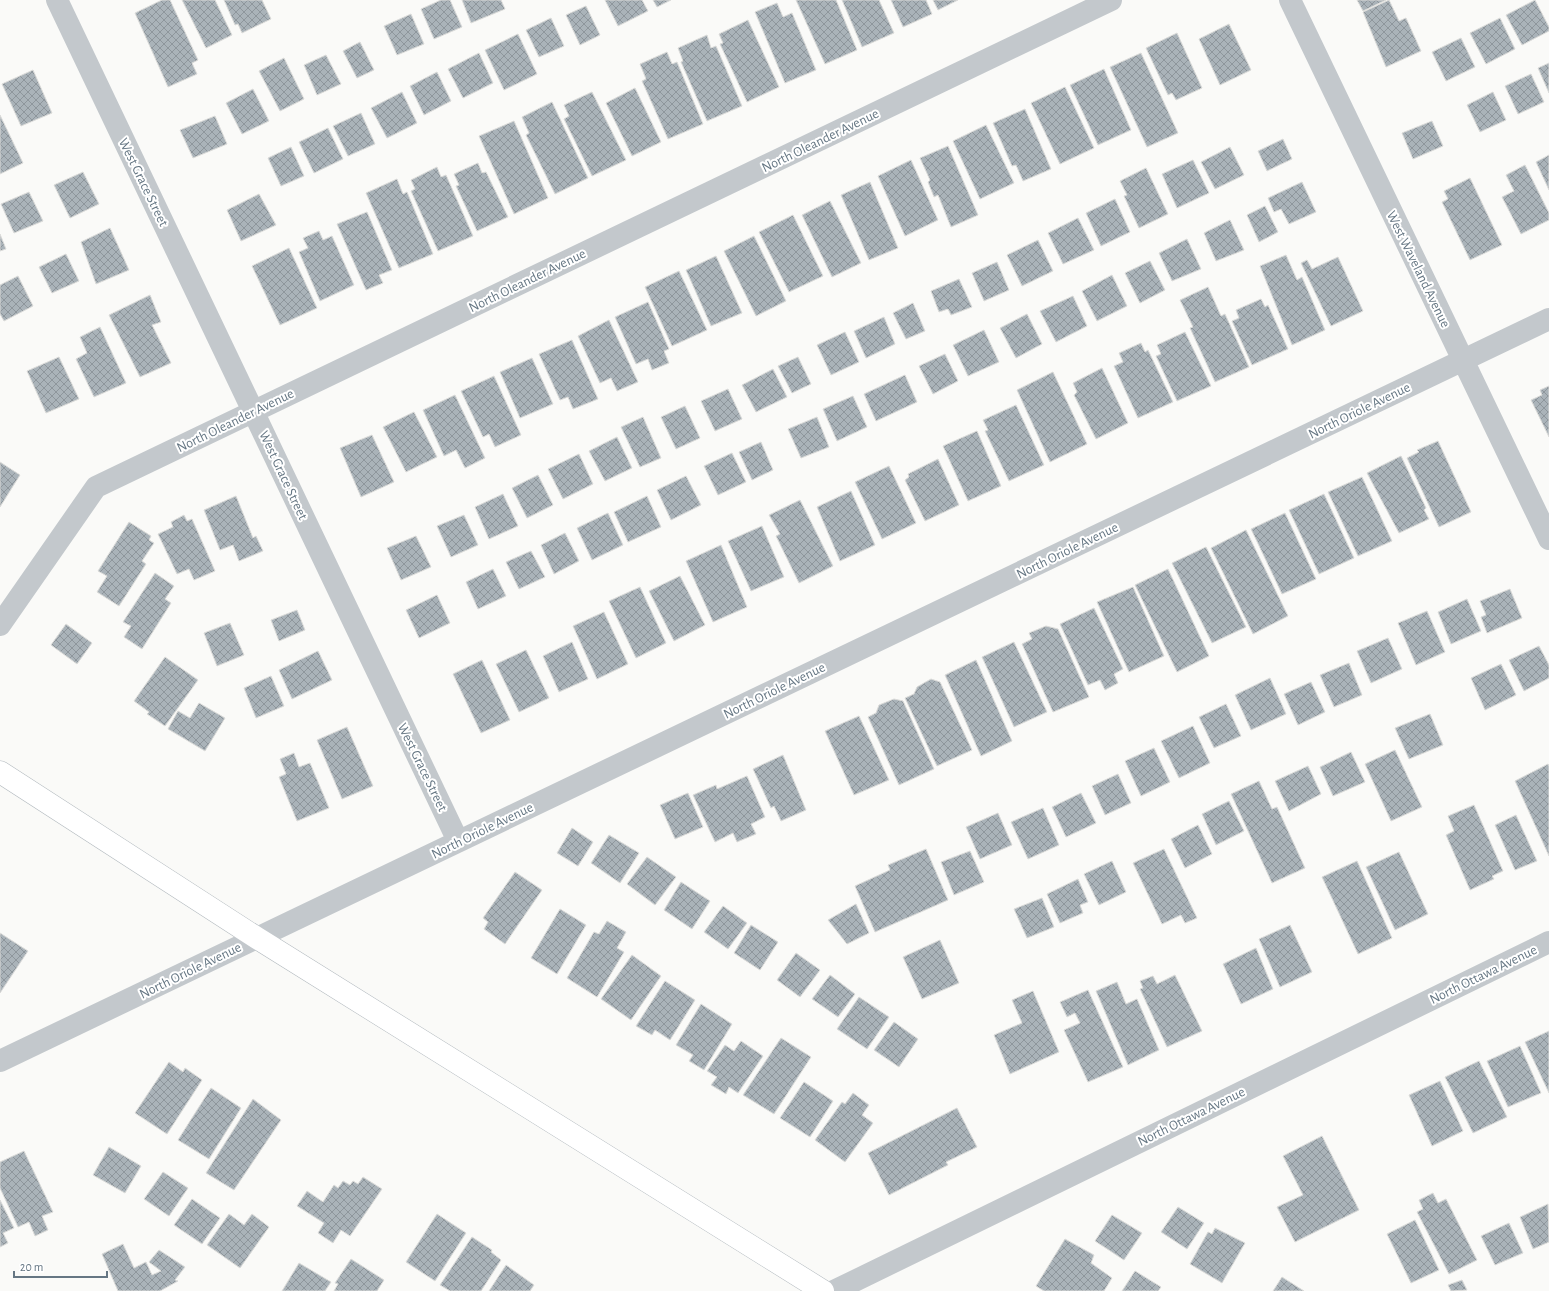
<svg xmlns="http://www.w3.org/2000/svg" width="1549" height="1291" font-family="'Alegreya Sans',sans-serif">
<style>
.building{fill:url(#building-cross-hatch);stroke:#dcdcda}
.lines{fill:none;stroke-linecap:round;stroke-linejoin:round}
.secondary-casing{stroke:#b3babf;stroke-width:23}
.minor{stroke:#c3c8cc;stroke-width:22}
.secondary{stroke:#fff;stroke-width:22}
.labels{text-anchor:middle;stroke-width:4;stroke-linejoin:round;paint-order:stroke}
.street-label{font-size:14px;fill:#657683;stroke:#fff}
</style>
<defs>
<pattern id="building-cross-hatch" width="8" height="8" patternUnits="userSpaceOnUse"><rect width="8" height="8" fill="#aab3b9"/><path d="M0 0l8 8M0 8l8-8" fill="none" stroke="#8e969c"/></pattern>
</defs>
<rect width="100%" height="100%" fill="#fafaf8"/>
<path class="building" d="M162 0H170L198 60 192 63 197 74 168 87 135 13Z
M182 0H215L232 35 206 48Z
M224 0H262L271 19 242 33 238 24 235 25Z
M441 0H450L462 27 434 39 421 9Z
M462 0H501L505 9 471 23Z
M605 0H642L648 11 618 26Z
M653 0H671L657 7Z
M796 0H836L857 50 825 64Z
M842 0H879L894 33 862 47Z
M891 0H926L932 14 903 27Z
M933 0H958L938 10Z
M1357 0H1386L1363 11Z
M1389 0 1399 21 1406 18 1421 51 1386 67 1363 12Z
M1535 0 1549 27V31L1522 45 1506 15Z
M777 3 783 17 792 13 816 70 785 83 755 12Z
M586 6 600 35 580 45 566 15Z
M411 14 424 44 397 55 384 26Z
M551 18 564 46 539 57 526 30Z
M1500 18 1515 49 1486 64 1470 33Z
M748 20 779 87 747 102 720 44 723 43 719 34Z
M1229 24 1251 70 1220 85 1199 39Z
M1177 33 1202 88 1176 100 1172 93 1168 95 1146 48Z
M518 34 537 74 504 90 485 50Z
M707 35 711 48 716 46 742 106 707 121 681 62 683 61 678 48Z
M1461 38 1475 67 1446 81 1432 52Z
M360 42 374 70 357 78 343 51Z
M667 52 672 64 677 62 703 124 668 139 642 81 646 79 640 64Z
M479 53 493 83 463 98 448 69Z
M1141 53 1178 133 1147 147 1110 67Z
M326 55 341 84 317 95 304 65Z
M284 58 304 99 280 111 259 71Z
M1549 63V93L1538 68Z
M1104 69 1131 130 1098 145 1070 85Z
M33 70 52 113 21 126 2 84Z
M437 72 451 101 424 115 410 86Z
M1531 74 1544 102 1518 114 1505 86Z
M1065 87 1094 148 1060 164 1031 103Z
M635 88 661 142 632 156 606 103Z
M253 89 269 121 242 134 226 103Z
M402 92 417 123 387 138 371 108Z
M592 92 626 160 592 176 564 119 569 116 564 105Z
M1493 92 1506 120 1480 132 1467 105Z
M552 102 588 178 555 194 526 135 529 133 522 117Z
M1025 109 1051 169 1023 181 1016 165 1012 166 993 123Z
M361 113 375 144 348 156 333 126Z
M0 115 23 163 0 174Z
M215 116 227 144 193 158 180 130Z
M514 121 548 198 514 214 479 136Z
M1432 121 1443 146 1413 159 1402 133Z
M986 125 1014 183 980 199 953 141Z
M328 128 343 159 314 173 299 142Z
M1283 139 1292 159 1267 171 1258 151Z
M948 146 978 215 951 227 938 195 934 197 928 182 930 180 920 158Z
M291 147 304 176 281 186 268 158Z
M1230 147 1244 175 1215 189 1201 162Z
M1549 155V190L1536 162Z
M911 160 938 220 905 236 878 176Z
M1193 160 1209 193 1177 208 1162 174Z
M478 163 482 173 486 172 508 217 477 231 456 186 459 185 454 174Z
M1525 165 1549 213V220L1521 234 1502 197 1514 191 1506 175Z
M437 167 441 177 446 175 473 236 438 251 411 191 415 189 411 180Z
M1146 168 1168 214 1139 228 1124 196 1127 195 1120 181Z
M83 172 99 204 70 218 54 185Z
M1470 178 1502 245 1470 260 1442 202 1448 199 1444 191Z
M397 179 403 194 407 192 433 254 399 268 366 193Z
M870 182 898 248 869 260 841 195Z
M1302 182 1316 212 1289 224 1281 209 1274 212 1268 198Z
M29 192 43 221 14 233 1 204Z
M259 194 276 225 241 241 227 210Z
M1115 199 1130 232 1101 246 1086 213Z
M830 201 861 263 832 277 802 215Z
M1265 206 1278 232 1259 242 1247 215Z
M367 212 392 270 379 275 383 283 366 290 337 224Z
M793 215 823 276 789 292 759 232Z
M1078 218 1094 250 1063 264 1048 233Z
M1230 220 1244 250 1216 261 1204 233Z
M110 228 129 270 96 284 81 242Z
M319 231 323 240 332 236 354 285 320 301 299 252 308 248 303 238Z
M0 234 6 249 0 251Z
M754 236 786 301 756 316 724 251Z
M1187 239 1201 269 1172 281 1159 253Z
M1038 240 1053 271 1022 286 1007 255Z
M289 248 317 308 280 325 252 266Z
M66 254 79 281 52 293 39 267Z
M1286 255 1297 280 1302 277 1325 330 1292 345 1260 266Z
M716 256 742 313 711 326 686 270Z
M1338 257 1363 311 1331 326 1301 263 1307 260 1312 269Z
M1150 261 1165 290 1140 303 1125 273Z
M997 262 1009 290 984 301 972 273Z
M679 271 707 330 672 346 645 287Z
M1112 275 1127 306 1097 321 1082 291Z
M18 276 33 306 4 321 0 314V285Z
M959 279 972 307 951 315 948 309 939 312 931 291Z
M1208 287 1221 316 1225 314 1249 367 1215 382 1190 328 1193 327 1180 300Z
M150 295 161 322 152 325 171 363 140 377 109 315Z
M1073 296 1087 326 1056 342 1040 311Z
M1261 299 1265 307 1268 305 1288 349 1252 365 1232 321 1239 318 1236 310Z
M648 302 669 349 664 351 669 363 652 370 648 359 636 364 615 317Z
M913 303 925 331 906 339 893 313Z
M1027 314 1042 344 1016 358 1000 328Z
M884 317 895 344 866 358 854 331Z
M609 320 638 382 617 391 611 378 600 383 578 336Z
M100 327 126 383 94 397 76 359 87 353 80 337Z
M984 330 999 362 968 376 953 345Z
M845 332 859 362 831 375 817 345Z
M1185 332 1211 386 1177 401 1156 356 1161 354 1157 345Z
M572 340 598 399 573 409 568 397 560 400 539 354Z
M1141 343 1145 352 1148 350 1173 402 1138 418 1114 366 1123 362 1119 353Z
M945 354 958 381 933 394 919 366Z
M59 357 79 399 46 413 27 371Z
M798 357 811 384 792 393 778 366Z
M532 358 553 404 520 418 500 372Z
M1102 368 1128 423 1096 439 1074 395 1077 392 1073 383Z
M773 369 787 397 756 412 742 385Z
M1053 372 1087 444 1050 462 1017 390Z
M905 375 917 402 876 421 864 394Z
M494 376 521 435 495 447 489 434 483 437 461 391Z
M1549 386V437L1531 400 1542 395 1540 390Z
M728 389 742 419 715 431 701 401Z
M455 395 485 458 465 468 456 450 444 456 423 410Z
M853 396 867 427 837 441 823 409Z
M1016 405 1044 465 1009 481 985 431 988 430 983 420Z
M685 406 700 438 676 449 661 417Z
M414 412 437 457 406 472 383 427Z
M643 417 661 458 640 467 621 427Z
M817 417 829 447 801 458 788 429Z
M977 431 1001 486 968 501 943 446Z
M372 435 394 482 361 497 340 448Z
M617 437 632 468 605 481 589 451Z
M1438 441 1471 512 1439 527 1407 458 1419 452 1417 450Z
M761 442 773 470 752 480 739 452Z
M732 453 746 482 718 495 704 466Z
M579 454 593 484 563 499 548 469Z
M1401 456 1426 508 1424 510 1429 519 1399 533 1367 473Z
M938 459 959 505 925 521 905 480 909 477 908 474Z
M0 462 20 475 0 507Z
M889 466 916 523 882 539 855 482Z
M538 475 553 505 527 518 512 488Z
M686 476 701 505 671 520 657 490Z
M1362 477 1392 541 1358 556 1328 492Z
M851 491 875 545 840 561 817 507Z
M503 494 518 526 489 539 475 507Z
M1324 494 1354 558 1319 574 1289 510Z
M236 496 253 538 256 536 263 551 239 561 233 545 220 550 204 510Z
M647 496 661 527 628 542 614 512Z
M800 500 833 566 799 583 776 536 780 534 769 515Z
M608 513 623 545 592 560 577 528Z
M1285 513 1316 579 1282 594 1251 529Z
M184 515 187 521 192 519 215 571 194 580 189 569 177 574 158 534 173 527 171 522Z
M464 515 478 545 451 557 437 526Z
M129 522 151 536 149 540 154 543 142 561 146 564 119 606 97 592 107 576 98 571Z
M762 526 784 577 751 591 728 541Z
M1246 530 1288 616 1253 634 1211 548Z
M565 533 579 561 554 574 541 545Z
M416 536 431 567 401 580 387 548Z
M721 545 747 607 713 622 686 561Z
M1206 547 1246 627 1212 643 1172 563Z
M531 551 545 577 519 589 506 562Z
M493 569 506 596 478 609 466 582Z
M1168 569 1209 656 1177 672 1135 585Z
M155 573 174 586 165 599 171 603 142 649 124 637 131 626 123 622Z
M680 576 705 625 674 641 649 591Z
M640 587 666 643 636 658 609 601Z
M1133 587 1164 656 1129 672 1097 602Z
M1510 589 1522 618 1487 633 1481 617 1486 615 1480 601Z
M437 595 450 623 419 638 406 610Z
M1467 599 1481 631 1451 644 1438 612Z
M1094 608 1123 669 1114 674 1118 683 1105 690 1100 680 1088 685 1060 624Z
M297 610 305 630 279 641 271 620Z
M1427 611 1445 652 1416 665 1398 623Z
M604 612 628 664 597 679 573 626Z
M230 623 244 655 217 666 204 633Z
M66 624 92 643 77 664 51 645Z
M1046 626 1058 629 1089 697 1053 712 1022 644 1032 639 1029 633Z
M1388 638 1402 669 1371 683 1357 651Z
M572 642 588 679 559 692 543 656Z
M1014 642 1047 712 1014 727 982 657Z
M1539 646 1549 665V678L1524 691 1509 660Z
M526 650 549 698 519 712 496 664Z
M318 651 332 680 292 699 279 670Z
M165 657 198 680 165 726 147 714 149 712 134 701Z
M482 660 510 720 481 733 453 674Z
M976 660 1012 741 981 756 945 675Z
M1349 663 1362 695 1334 707 1320 675Z
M1501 664 1516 695 1485 710 1471 678Z
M271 676 284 706 256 718 244 688Z
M1270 678 1286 714 1251 730 1235 695Z
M931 679 940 682 972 750 937 766 905 698 914 694 917 687Z
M1311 682 1325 712 1298 725 1284 694Z
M894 699 903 701 934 769 899 785 868 717 876 713 879 705Z
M199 703 225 718 205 751 168 729 178 711 190 718Z
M1226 704 1241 736 1214 748 1199 717Z
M1430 714 1443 745 1409 759 1395 728Z
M859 716 889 780 854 795 825 731Z
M1193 726 1210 763 1179 778 1161 741Z
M347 727 373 786 342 799 317 740Z
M1154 748 1170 782 1141 796 1125 761Z
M1395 750 1422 807 1391 821 1365 764Z
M1351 752 1365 782 1333 796 1320 767Z
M294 753 299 767 310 763 329 808 297 821 279 777 286 774 280 759Z
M783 755 806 810 781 821 774 806 771 808 753 769Z
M1548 764 1549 766V856L1515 781Z
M1308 766 1321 794 1289 811 1275 781Z
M1118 774 1131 803 1105 815 1092 786Z
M747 776 765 817 751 824 756 834 737 842 733 833 715 842 693 795 716 785 717 789Z
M1259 781 1272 809 1277 807 1305 868 1272 883 1231 794Z
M688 793 703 827 675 839 660 805Z
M1081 793 1096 823 1066 837 1052 807Z
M1229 801 1244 831 1216 845 1202 814Z
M1474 805 1503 871 1492 876 1494 879 1470 890 1446 835 1454 831 1448 816Z
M1043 808 1059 845 1028 859 1011 822Z
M998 813 1012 845 980 859 966 827Z
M1516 815 1537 861 1515 870 1495 825Z
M1198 825 1212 854 1185 868 1171 839Z
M572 828 593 842 578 866 557 853Z
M609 835 639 853 620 883 591 863Z
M926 849 948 900 875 932 855 886 890 870 888 865Z
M1164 849 1197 918 1185 923 1181 915 1162 924 1133 863Z
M970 851 984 882 954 895 941 862Z
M1399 852 1428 914 1395 930 1366 867Z
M647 857 676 877 655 905 627 884Z
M1112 861 1126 892 1099 905 1084 874Z
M1357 861 1392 938 1358 954 1322 877Z
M515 872 542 890 505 944 484 929 488 922 483 918Z
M1078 879 1088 902 1080 905 1083 913 1060 923 1047 894Z
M681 882 710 901 692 929 664 910Z
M1042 898 1054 927 1027 938 1014 909Z
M856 904 869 933 847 944 828 920Z
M723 906 747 923 728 949 704 932Z
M560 909 586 925 557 974 531 958Z
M607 921 626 932 617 948 624 952 597 997 567 978 594 932 599 934Z
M751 925 778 942 760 970 734 953Z
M1290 925 1312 972 1280 987 1259 939Z
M0 933 28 951 0 993Z
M940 940 959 983 922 999 903 957Z
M1256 948 1273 989 1241 1004 1223 964Z
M796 953 820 970 800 997 777 980Z
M632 955 661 976 631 1020 601 999Z
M830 975 855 994 838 1017 812 999Z
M1175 975 1202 1031 1167 1047 1140 989 1143 988 1140 981 1153 976 1157 984Z
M665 981 695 1000 670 1040 655 1030 652 1035 636 1026Z
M1117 982 1126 1004 1137 999 1159 1050 1128 1065 1096 991Z
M1088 990 1123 1067 1088 1082 1064 1030 1080 1023 1075 1013 1067 1017 1060 1002Z
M1033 991 1059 1052 1010 1074 994 1035 1022 1023 1012 1000Z
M859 997 889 1017 867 1049 837 1029Z
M701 1004 732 1024 704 1070 689 1061 693 1055 676 1045Z
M894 1022 918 1039 899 1067 874 1050Z
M1549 1031V1093L1525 1042Z
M781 1038 811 1057 774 1114 743 1095Z
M741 1041 763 1056 738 1093 729 1087 726 1094 711 1085 717 1077 707 1071 725 1045 734 1051Z
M1520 1046 1541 1093 1508 1107 1487 1061Z
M1479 1061 1507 1117 1473 1133 1445 1077Z
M169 1062 183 1072 185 1068 202 1080 167 1134 135 1113Z
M1440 1081 1463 1131 1432 1146 1409 1095Z
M804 1082 833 1101 810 1137 780 1118Z
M211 1088 241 1108 209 1159 178 1140Z
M853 1093 869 1105 862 1115 873 1123 845 1162 815 1140 842 1102 845 1104Z
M253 1099 281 1120 234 1190 206 1173Z
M957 1108 977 1147 946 1162 948 1165 889 1195 868 1153Z
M1322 1136 1359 1210 1295 1242 1277 1207 1303 1195 1283 1156Z
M109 1147 141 1166 125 1193 93 1175Z
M24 1151 53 1212 42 1216 48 1230 35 1236 29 1222 18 1227 0 1188V1162Z
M163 1172 188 1188 169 1216 144 1199Z
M363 1177 382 1189 350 1236 341 1230 333 1243 318 1233 324 1223 297 1206 307 1191 323 1202 334 1185 338 1188 343 1181 350 1185 353 1181 358 1184Z
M1433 1193 1438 1203 1446 1199 1477 1260 1449 1274 1417 1212 1423 1209 1419 1200Z
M192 1199 220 1218 202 1244 174 1225Z
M0 1200 14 1228 3 1233 8 1243 0 1247Z
M1548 1204 1549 1242 1533 1249 1520 1217Z
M1178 1207 1204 1223 1187 1249 1161 1232Z
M229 1214 244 1225 252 1214 269 1227 240 1268 207 1245Z
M437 1214 466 1233 435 1281 406 1262Z
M1112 1215 1142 1233 1124 1260 1095 1241Z
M1415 1220 1439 1270 1411 1283 1387 1234Z
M1509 1223 1523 1253 1495 1265 1481 1236Z
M1215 1228 1245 1243 1222 1283 1190 1264 1208 1232 1212 1234Z
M472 1237 492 1250 491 1252 501 1260 481 1291H450L440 1285Z
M1065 1239 1094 1255 1091 1263 1112 1278 1104 1291H1044L1036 1286Z
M123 1244 134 1268 146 1262 152 1275 161 1271 149 1262 159 1250 185 1267 175 1280 178 1281 160 1291H118L102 1254Z
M351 1259 384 1280 377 1291H334L338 1284 335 1283Z
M299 1263 331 1282 325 1291H282Z
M506 1265 534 1285 530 1291H489Z
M1135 1271 1161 1287 1158 1291H1122Z
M1282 1277 1304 1291H1273Z
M1462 1280 1467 1290 1451 1291 1448 1285Z"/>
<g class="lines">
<g class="secondary-casing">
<path id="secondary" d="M0 772 257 938 823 1291"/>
</g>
<path class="minor" d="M57 0 458 841
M1290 0 1549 539
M0 625 96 487 1111 0
M0 1061 1549 319
M834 1291 1549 942"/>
<use href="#secondary" class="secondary"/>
</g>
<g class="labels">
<g class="street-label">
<text transform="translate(820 140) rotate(-26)" y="5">North Oleander Avenue</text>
<text transform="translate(144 182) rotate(64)" y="5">West Grace Street</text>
<text transform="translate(1419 269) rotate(64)" y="5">West Waveland Avenue</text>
<text transform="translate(527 280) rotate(-26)" y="5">North Oleander Avenue</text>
<text transform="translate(1359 410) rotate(-26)" y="5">North Oriole Avenue</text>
<text transform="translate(235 420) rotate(-26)" y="5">North Oleander Avenue</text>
<text transform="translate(284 475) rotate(65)" y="5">West Grace Street</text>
<text transform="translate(1067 550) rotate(-26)" y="5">North Oriole Avenue</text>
<text transform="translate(774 690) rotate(-26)" y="5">North Oriole Avenue</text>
<text transform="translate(423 767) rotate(64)" y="5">West Grace Street</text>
<text transform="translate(482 830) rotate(-26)" y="5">North Oriole Avenue</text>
<text transform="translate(190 970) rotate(-26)" y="5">North Oriole Avenue</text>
<text transform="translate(1483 974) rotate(-26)" y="5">North Ottawa Avenue</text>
<text transform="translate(1191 1116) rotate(-26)" y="5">North Ottawa Avenue</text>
</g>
</g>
<path d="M14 1271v6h93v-6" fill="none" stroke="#657683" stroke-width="2"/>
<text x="20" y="1271" font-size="12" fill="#657683" stroke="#ffffff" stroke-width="3" paint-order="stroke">20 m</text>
</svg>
